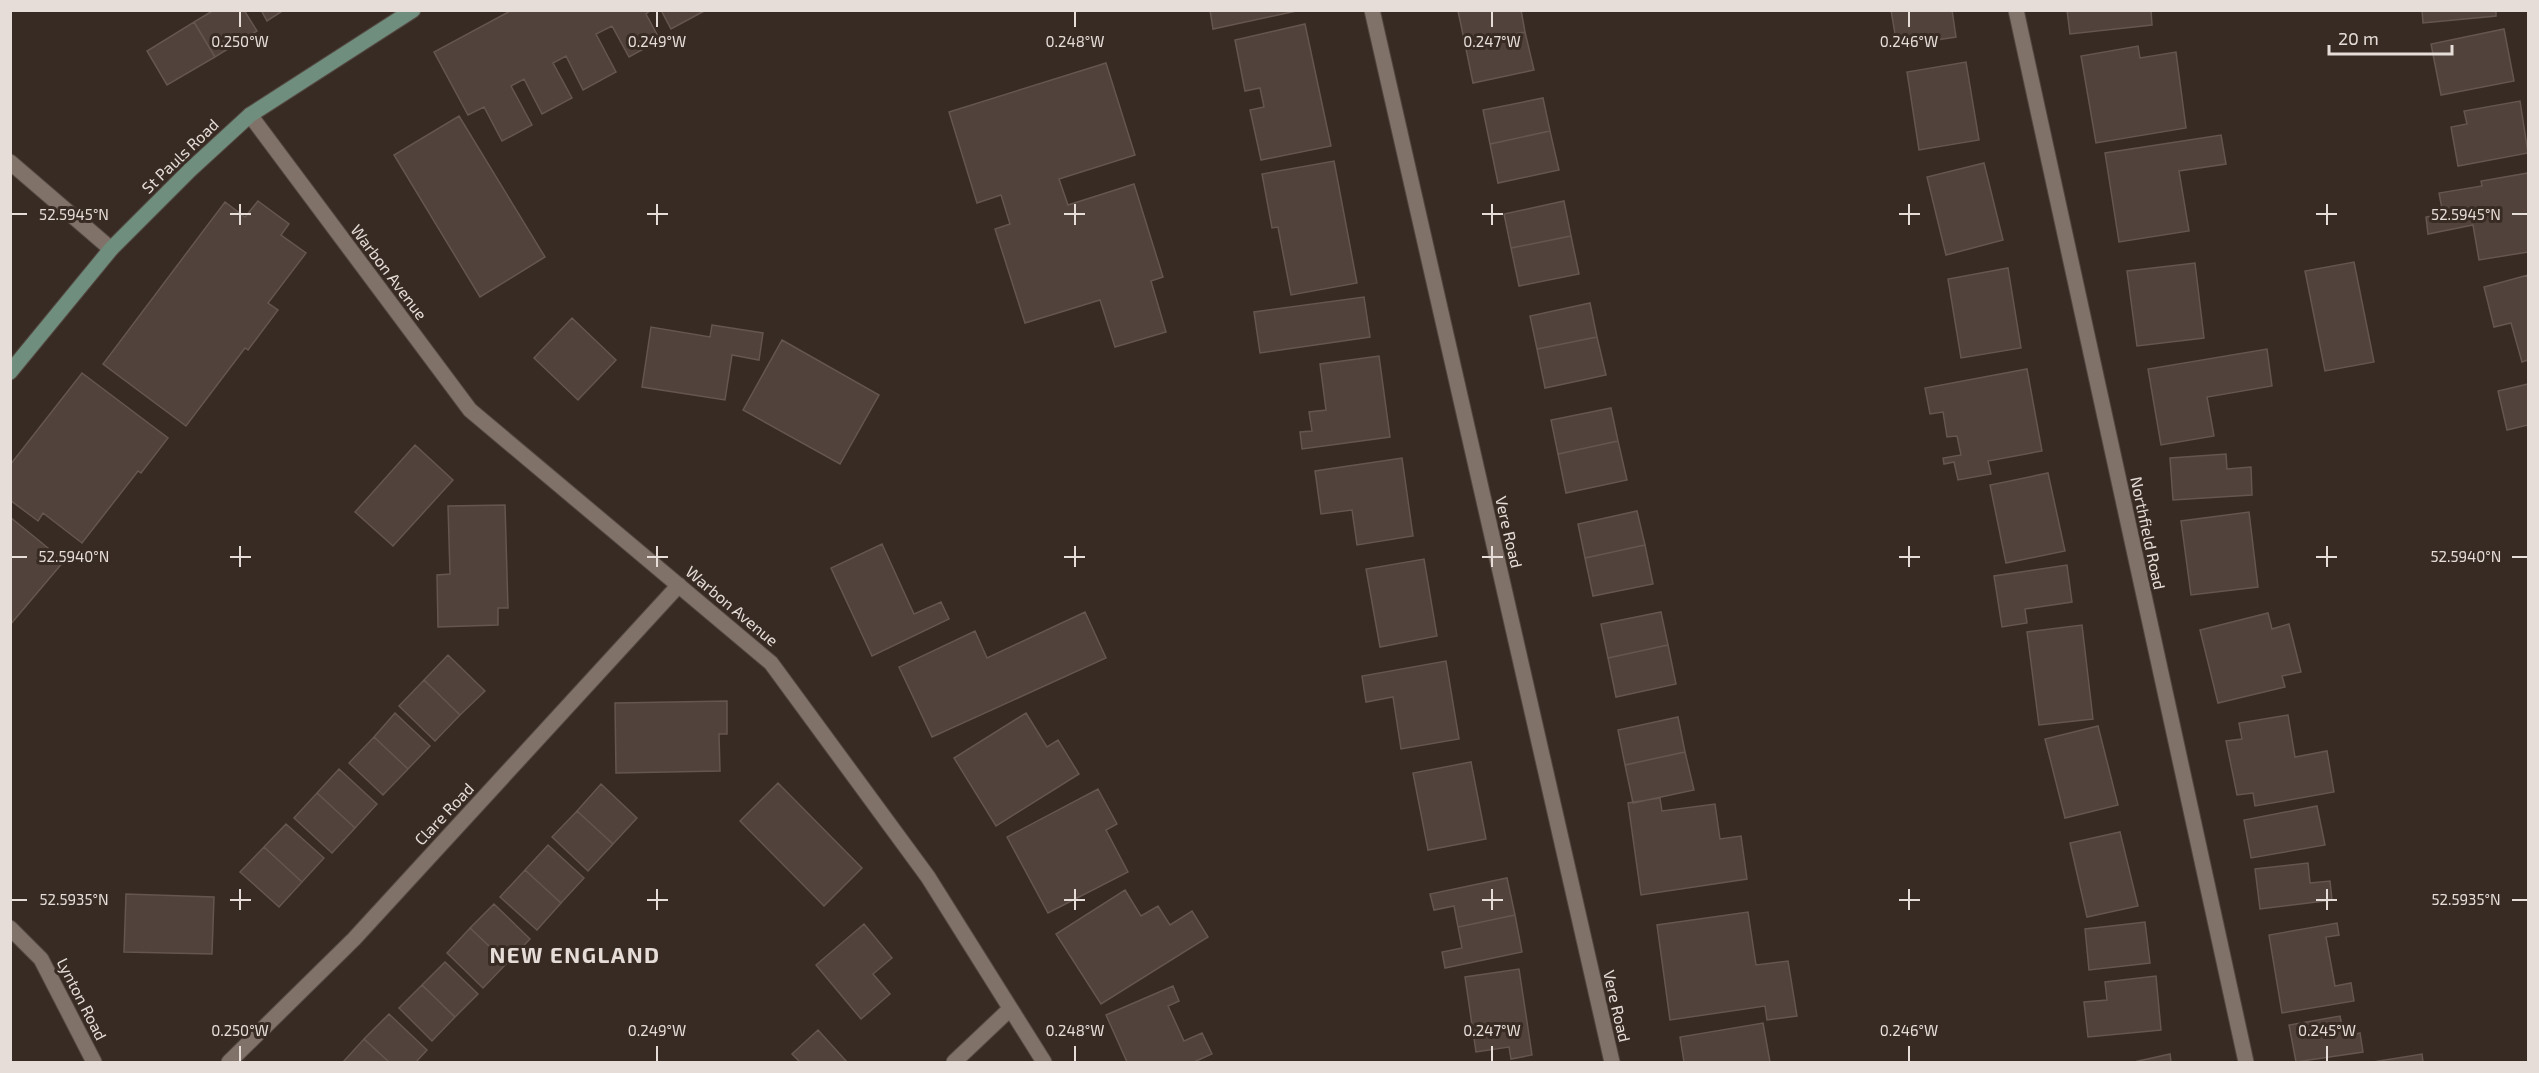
<svg xmlns="http://www.w3.org/2000/svg" width="2539" height="1073" font-family="'Exo 2',sans-serif">
<style>
.building{fill:#51433b;stroke:#65564f;stroke-width:1.5}
.lines{fill:none;stroke-linecap:round;stroke-linejoin:round}
.street-casing{stroke:#534842;stroke-width:17}
.secondary-casing{stroke:#534842;stroke-width:17}
.street{stroke:#817269;stroke-width:15}
.secondary{stroke:#708e7d;stroke-width:15}
.ticks{fill:none;stroke:#e6ddd8;stroke-width:2}
.labels{text-anchor:middle;stroke-width:6;stroke-linejoin:round;paint-order:stroke}
.street-label{font-size:16px;fill:#e6ddd8;stroke:#382b24}
.district-label{font-size:22px;font-weight:bold;letter-spacing:1.5px;fill:#e6ddd8;stroke:#382b24}
.ticks-label{font-size:15px;text-anchor:middle;fill:#e6ddd8;stroke:#382b24;stroke-width:6;stroke-linejoin:round;paint-order:stroke}
</style>
<rect width="100%" height="100%" fill="#382b24"/>
<path class="building" d="M214 10H244L257 31 215 57 194 22Z
M261 10H284L267 21Z
M512 10H651L646 14 660 40 629 57 612 26 596 34 616 72 583 90 566 56 553 63 572 98 542 114 524 79 511 86 532 125 502 141 484 107 468 115 434 52Z
M661 10H706L671 29Z
M1210 10H1301L1213 29Z
M1521 10 1525 32 1465 44 1458 11Z
M1891 10H1952L1956 37 1897 46Z
M2067 10H2151L2152 25 2070 34Z
M2422 10H2496V16L2423 23Z
M194 22 215 57 167 85 147 51Z
M1305 24 1331 146 1261 160 1250 110 1264 107 1260 88 1245 91 1235 40Z
M2504 29 2514 81 2441 95 2431 44Z
M1525 32 1534 70 1473 83 1465 44Z
M2138 46 2140 58 2176 52 2186 128 2096 143 2081 56Z
M1966 62 1979 140 1919 150 1907 72Z
M1106 63 1135 155 1059 179 1068 205 1134 184 1163 277 1151 281 1166 332 1115 347 1100 300 1025 323 995 229 1010 224 1001 195 977 203 949 112Z
M1543 98 1550 131 1490 144 1483 110Z
M2520 101 2528 153 2458 166 2451 127 2467 124 2464 111Z
M459 116 545 257 480 297 394 155Z
M1550 131 1559 170 1498 183 1490 144Z
M2221 135 2226 164 2179 171 2189 231 2119 242 2105 153Z
M1334 161 1357 283 1291 295 1278 227 1272 228 1262 174Z
M1984 163 2003 240 1946 255 1927 177Z
M2528 173V252L2479 260 2473 225 2428 234 2426 217 2443 214 2439 193 2482 186 2481 181Z
M258 201 289 224 281 235 306 253 268 303 278 310 248 350 245 348 186 426 103 364 225 202 245 217Z
M1564 201 1571 236 1511 248 1504 214Z
M1571 236 1579 274 1519 286 1511 248Z
M2354 262 2374 362 2325 371 2305 271Z
M2195 263 2204 338 2137 346 2127 271Z
M2008 268 2021 348 1961 358 1948 279Z
M2528 275V360L2522 362 2511 323 2494 327 2484 287Z
M1364 297 1370 337 1260 353 1254 312Z
M1590 303 1597 337 1537 349 1530 316Z
M572 318 616 360 578 400 534 358Z
M712 325 763 333 759 360 732 355 725 400 642 387 651 327 710 337Z
M1597 337 1606 375 1545 388 1537 349Z
M782 340 879 395 840 464 743 410Z
M2267 349 2272 386 2207 397 2214 436 2161 445 2148 369Z
M1379 356 1390 437 1302 449 1300 432 1312 431 1309 412 1326 410 1320 364Z
M2027 369 2042 451 1988 461 1991 474 1958 480 1954 462 1944 464 1943 458 1961 455 1957 436 1947 437 1943 412 1930 414 1925 388Z
M82 373 168 438 141 473 138 471 82 543 43 513 38 521 10 500V465Z
M2528 384V425L2507 430 2498 391Z
M1611 408 1618 441 1558 454 1551 420Z
M1618 441 1627 480 1566 493 1558 454Z
M415 445 453 480 393 546 355 512Z
M2226 454 2227 469 2251 467 2252 495 2173 500 2170 458Z
M1402 458 1413 536 1357 545 1352 510 1321 514 1315 471Z
M2048 473 2065 551 2006 563 1990 485Z
M505 505 508 608H498V625L438 627 437 575 450 574 448 506Z
M1637 511 1645 545 1585 558 1578 524Z
M2249 512 2258 587 2191 595 2181 521Z
M10 517 64 561 10 625Z
M882 544 914 614 941 602 949 619 872 656 831 568Z
M1645 545 1653 584 1593 596 1585 558Z
M1424 559 1437 636 1380 647 1366 569Z
M2067 565 2072 602 2025 609 2027 623 2002 627 1994 576Z
M1085 612 1106 658 932 737 899 667 975 631 987 658Z
M1661 612 1668 645 1608 658 1601 624Z
M2268 613 2272 629 2289 624 2301 672 2282 676 2285 687 2218 703 2200 630Z
M2082 625 2093 719 2039 725 2027 632Z
M1668 645 1676 684 1616 697 1608 658Z
M448 655 485 691 460 715 424 680Z
M1446 661 1459 739 1401 749 1393 697 1366 702 1362 676Z
M424 680 460 715 435 741 399 706Z
M727 701V734H719L720 771 616 773 615 703Z
M395 713 430 746 408 769 374 737Z
M1026 713 1047 747 1058 740 1079 774 996 826 954 758Z
M2288 715 2295 757 2327 751 2334 792 2255 806 2253 793 2237 795 2226 741 2242 739 2239 723Z
M1678 717 1685 752 1625 765 1618 730Z
M2098 726 2118 805 2065 818 2045 739Z
M374 737 408 769 383 795 349 763Z
M1685 752 1694 790 1633 803 1625 765Z
M1471 762 1486 839 1428 850 1413 773Z
M339 769 377 804 355 828 317 793Z
M778 783 862 868 824 906 740 821Z
M601 784 637 818 613 844 577 811Z
M1098 789 1117 824 1106 830 1128 872 1048 913 1007 837Z
M317 793 355 828 332 853 294 818Z
M1660 798 1662 811 1715 804 1720 839 1741 836 1747 879 1641 895 1628 803Z
M2317 806 2325 845 2251 858 2244 820Z
M577 811 613 844 588 871 552 837Z
M286 824 324 858 302 882 264 847Z
M2120 832 2138 906 2087 917 2070 843Z
M548 845 584 878 561 903 525 870Z
M264 847 302 882 279 907 240 872Z
M2308 863 2310 883 2330 881 2332 900 2260 909 2255 869Z
M525 870 561 903 537 930 500 897Z
M1507 878 1515 915 1458 927 1454 906 1434 910 1430 894Z
M1125 890 1141 916 1158 906 1170 925 1192 911 1208 937 1101 1004 1056 934Z
M126 894 214 897 212 954 124 952Z
M494 904 530 939 507 963 470 928Z
M1748 912 1756 965 1788 961 1797 1016 1767 1020 1765 1006 1670 1020 1657 925Z
M1515 915 1522 952 1445 968 1442 952 1462 948 1458 927Z
M2145 922 2150 963 2089 970 2085 929Z
M2337 923 2339 935 2326 937 2335 986 2351 983 2354 1001 2282 1013 2269 935Z
M864 924 892 958 873 974 890 994 861 1019 816 965Z
M470 928 507 963 483 988 447 953Z
M445 962 478 994 455 1017 422 985Z
M1519 969 1532 1055 1511 1059 1509 1047 1476 1052 1465 977Z
M2156 976 2161 1030 2088 1037 2084 1002 2107 1000 2105 982Z
M422 985 455 1017 432 1041 399 1008Z
M1173 986 1179 1001 1168 1006 1184 1041 1202 1033 1212 1054 1194 1062H1127L1106 1015Z
M389 1014 427 1050 416 1062H389L364 1039Z
M2340 1016 2344 1037 2360 1033 2363 1052 2296 1062 2289 1025Z
M1763 1023 1770 1062H1684L1680 1037Z
M818 1030 847 1062H800L792 1054Z
M364 1039 389 1062H343Z
M2170 1054 2171 1062H2134Z
M2422 1054 2423 1062H2373Z"/>
<g class="lines">
<g class="street-casing">
<path id="street" d="M1372 10 1612 1062
M2016 10 2246 1062
M250 115 470 410 771 663 928 877 1044 1062
M10 162 111 249
M10 928 41 959 94 1062
M229 1062 354 939 679 585
M954 1062 1010 1009"/>
</g>
<g class="secondary-casing">
<path id="secondary" d="M10 372 111 249 190 170 250 115 413 10"/>
</g>
<use href="#street" class="street"/>
<use href="#secondary" class="secondary"/>
</g>
<path class="ticks" d="M240 12V27M657 12V27M1075 12V27M1492 12V27M1909 12V27M240 204V225M657 204V225M1075 204V225M1492 204V225M1909 204V225M2327 204V225M12 214H27M230 214H251M647 214H668M1064 214H1085M1482 214H1503M1899 214H1920M2316 214H2337M2512 214H2527M240 546V567M657 546V567M1075 546V567M1492 546V567M1909 546V567M2327 546V567M12 557H27M230 557H251M647 557H668M1064 557H1085M1482 557H1503M1899 557H1920M2316 557H2337M2512 557H2527M240 889V910M657 889V910M1075 889V910M1492 889V910M1909 889V910M2327 889V910M12 900H27M230 900H251M647 900H668M1064 900H1085M1482 900H1503M1899 900H1920M2316 900H2337M2512 900H2527M240 1046V1061M657 1046V1061M1075 1046V1061M1492 1046V1061M1909 1046V1061M2327 1046V1061"/>
<g class="labels">
<g class="street-label">
<text transform="translate(180 156) rotate(-44)" y="6">St Pauls Road</text>
<text transform="translate(389 272) rotate(53)" y="6">Warbon Avenue</text>
<text transform="translate(1509 532) rotate(77)" y="6">Vere Road</text>
<text transform="translate(2148 533) rotate(78)" y="6">Northfield Road</text>
<text transform="translate(732 606) rotate(40)" y="6">Warbon Avenue</text>
<text transform="translate(444 814) rotate(-47)" y="6">Clare Road</text>
<text transform="translate(82 999) rotate(63)" y="6">Lynton Road</text>
<text transform="translate(1617 1006) rotate(77)" y="6">Vere Road</text>
</g>
<g class="district-label">
<text x="575" y="963">NEW ENGLAND</text>
</g>
</g>
<g class="ticks-label">
<text x="240" y="47">0.250°W</text>
<text x="657" y="47">0.249°W</text>
<text x="1075" y="47">0.248°W</text>
<text x="1492" y="47">0.247°W</text>
<text x="1909" y="47">0.246°W</text>
<text x="74" y="220">52.5945°N</text>
<text x="2466" y="220">52.5945°N</text>
<text x="74" y="562">52.5940°N</text>
<text x="2466" y="562">52.5940°N</text>
<text x="74" y="905">52.5935°N</text>
<text x="2466" y="905">52.5935°N</text>
<text x="240" y="1036">0.250°W</text>
<text x="657" y="1036">0.249°W</text>
<text x="1075" y="1036">0.248°W</text>
<text x="1492" y="1036">0.247°W</text>
<text x="1909" y="1036">0.246°W</text>
<text x="2327" y="1036">0.245°W</text>
</g>
<rect width="2539" height="1073" fill="none" stroke="#e6ddd8" stroke-width="24"/>
<path d="M2329 45v9h123v-9" fill="none" stroke="#e6ddd8" stroke-width="3"/>
<text x="2338" y="45" font-size="18" fill="#e6ddd8" stroke="#382b24" stroke-width="4.5" paint-order="stroke">20 m</text>
</svg>
